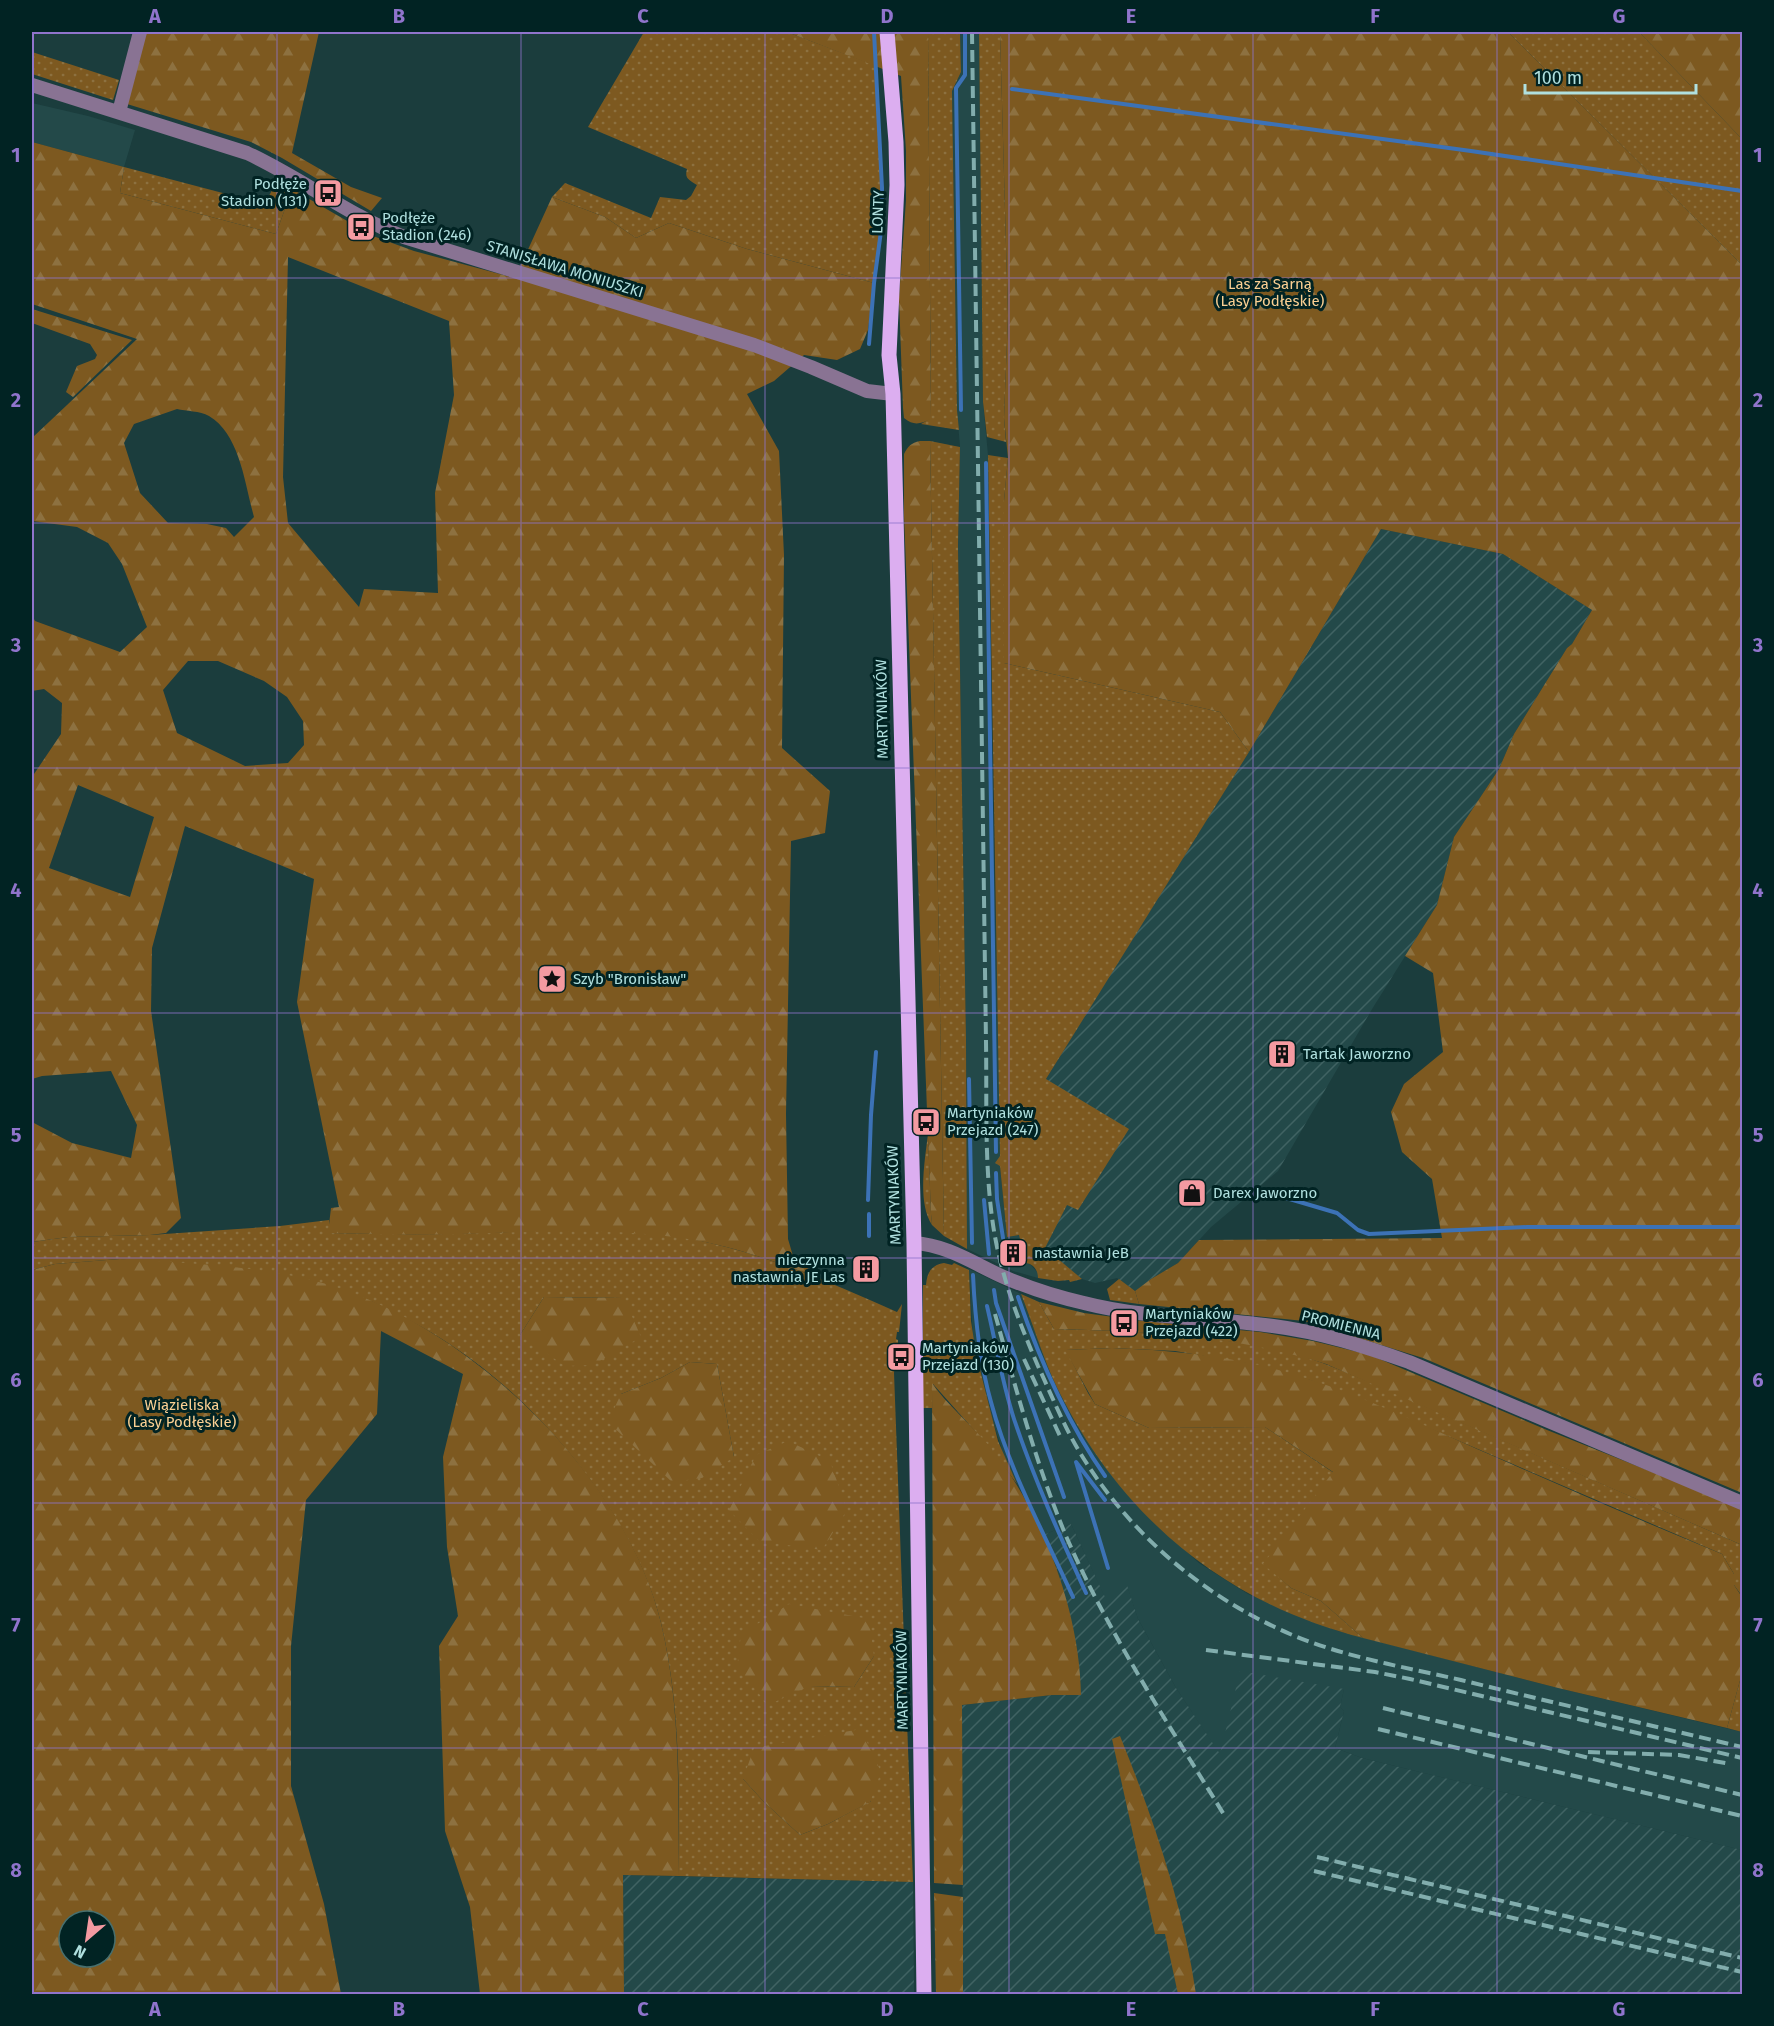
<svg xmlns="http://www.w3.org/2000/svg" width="1774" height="2026" font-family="'Fira Sans',sans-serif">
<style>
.built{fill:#234949}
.industrial{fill:url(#industrial-furrows)}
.grass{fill:url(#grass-dots);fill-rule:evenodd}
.forest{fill:url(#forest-firs);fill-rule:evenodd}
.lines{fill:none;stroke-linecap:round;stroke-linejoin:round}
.stream{stroke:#3c72b6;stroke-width:4}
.minor{stroke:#897393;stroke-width:14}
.major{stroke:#dcaef0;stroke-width:15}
.rail{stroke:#82adad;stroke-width:4;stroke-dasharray:12 6;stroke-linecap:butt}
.grid{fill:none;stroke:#9074cc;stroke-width:1.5;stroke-opacity:0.55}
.labels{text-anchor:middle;stroke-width:6;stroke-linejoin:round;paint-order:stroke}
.poi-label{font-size:15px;fill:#b0e0df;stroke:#012323;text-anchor:start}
.street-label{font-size:15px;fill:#b0e0df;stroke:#012323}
.park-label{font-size:15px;fill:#fbd093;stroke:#012323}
.neatline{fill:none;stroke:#9074cc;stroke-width:2}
.grid-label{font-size:20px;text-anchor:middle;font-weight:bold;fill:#9074cc}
</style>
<defs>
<pattern id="industrial-furrows" width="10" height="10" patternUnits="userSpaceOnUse" patternTransform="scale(1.5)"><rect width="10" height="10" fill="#234949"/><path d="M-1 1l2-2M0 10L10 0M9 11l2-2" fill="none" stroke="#406363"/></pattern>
<pattern id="grass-dots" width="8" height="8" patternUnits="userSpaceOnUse" patternTransform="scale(1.5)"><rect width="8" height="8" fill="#7d5920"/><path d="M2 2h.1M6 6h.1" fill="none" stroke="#8d7140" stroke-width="1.8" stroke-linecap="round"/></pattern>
<pattern id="forest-firs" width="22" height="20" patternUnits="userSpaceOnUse" patternTransform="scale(1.5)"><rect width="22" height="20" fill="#7d5920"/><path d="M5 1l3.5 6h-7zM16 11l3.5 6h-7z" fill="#8d7140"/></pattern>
</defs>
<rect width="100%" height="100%" fill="#1b3d3d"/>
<path class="built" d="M960 32H979L983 402 988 455 992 755 999 1074 1000 1156 996 1163 1000 1166 1007 1237 1019 1235 1029 1263 1038 1273V1278L1013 1271 967 1249 966 1038 958 546 960 447 957 410 952 91 961 72Z
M32 103 88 116 135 130 124 167 32 142Z
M969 1269 1021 1294 1040 1345 1066 1402 1090 1443 1143 1511 1199 1563 1248 1594 1338 1631 1558 1688 1742 1732V1850L1362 1758 1335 1748 1344 1711 1340 1707 1344 1689 1220 1755 1176 1688 1138 1619 1127 1586 1105 1598 1071 1524 1043 1535 1006 1462 991 1416 973 1340Z"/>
<path class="industrial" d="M1381 529 1503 554 1592 610 1572 644 1567 648 1514 734 1499 769 1454 837 1437 905 1372 1009 1278 1171 1211 1227 1178 1263 1151 1279 1135 1291 1117 1278 1095 1283 1082 1279 1045 1249 1014 1175 995 1163 1101 989 1249 752Z
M1071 1524 1105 1597 1127 1585 1138 1619 1176 1688 1220 1754 1240 1671 1344 1689 1340 1707 1344 1711 1335 1748 1362 1758 1742 1850V1994H963L962 1705 1052 1695H1081L1061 1585 1043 1535Z
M623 1875 913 1882 914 1994H624Z"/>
<path class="grass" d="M644 32H787L877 66 882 188 881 231 874 283 747 249 669 223 636 238 605 217 552 197 565 183 651 218 660 197 686 200 691 196 697 185C690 180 684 179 687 169L588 127Z
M928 32H960L961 72 952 91 957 410 959 430 921 424 931 418Z
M979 32H1000L1008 316 1004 418 1006 442 987 437 983 402Z
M1508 32H1639L1742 139V265Z
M32 52 119 80 113 100 32 74Z
M124 167 265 204 277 180 292 189 276 234 120 193Z
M930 441 960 447 958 546 966 1038 967 1249 944 1236Z
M988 455 1008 458 1004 501V663L1220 712 1249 752 1046 1079 1129 1129 1078 1210 1067 1205 1045 1248 1082 1279 1070 1282 1069 1280 1058 1281 1038 1278C1038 1271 1034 1264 1026 1263L1019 1235 1007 1237 1000 1166 995 1163 1000 1156Z
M928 1134 931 1214 932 1225C917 1202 925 1160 928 1134Z
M329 1220V1233C379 1234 429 1235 479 1233 549 1231 622 1226 692 1239 763 1253 830 1282 897 1312L902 1304 899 1332H897L896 1339 898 1340V1361L896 1355 894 1373 913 1882 679 1876C679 1792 681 1706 661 1623 635 1516 541 1404 451 1345 426 1328 398 1314 371 1301L120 1259 55 1264 32 1270V1242L68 1237 150 1235 280 1226ZM544 1297 623 1298 520 1335ZM690 1362 717 1364 734 1457 621 1394 661 1378ZM874 1656 854 1687 810 1686ZM743 1779 871 1801 828 1824 800 1835 764 1802Z
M944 1263 952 1265 954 1263 969 1270 971 1321 976 1354 998 1441 1017 1484 991 1449 933 1384 932 1408H923V1285H926C927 1273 931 1265 944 1263Z
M1119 1279 1135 1291 1139 1304 1110 1300 1107 1289Z
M1021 1294 1039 1302 1054 1329C1132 1331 1211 1334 1288 1352 1320 1360 1352 1375 1383 1388L1742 1545V1596L1734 1585V1574L1722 1554 1387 1410 1310 1380 1246 1363 1175 1351 1112 1348 1066 1350 1088 1393 1095 1404 1149 1428 1265 1427 1334 1473 1280 1578 1291 1588 1321 1601 1363 1638C1221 1602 1115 1512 1053 1379 1041 1351 1032 1322 1021 1294Z
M1742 1673V1732L1727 1728Z"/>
<path class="forest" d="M145 32H319L292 153 351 187 382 198 371 211 282 158 251 142 127 104Z
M787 32H928L931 419C920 424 914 426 904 418L903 408 899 298 906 200V151L901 76Z
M1000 32H1508L1742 265V1493L1423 1358 1304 1321 1139 1304 1135 1291 1151 1279 1178 1263 1199 1240 1442 1238 1432 1179 1402 1152 1391 1112 1404 1084 1443 1052 1433 973 1405 956 1437 905 1454 837 1499 769 1514 734 1567 648 1572 644 1592 610 1503 554 1381 529 1249 752 1220 712 1004 663V501L1008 458 1004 418 1008 316Z
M1639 32H1742V139Z
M32 142 124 167 120 193 276 234 292 189 373 236 414 251 515 278 552 197 605 217 636 238 669 223 747 249 874 283 868 330 860 349 837 360 804 355 774 381 747 394 779 451 784 555 782 748 830 791 825 833 791 841 786 1114 788 1239 793 1256 819 1278C777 1262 733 1246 688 1239 612 1227 537 1232 461 1234 417 1235 372 1234 328 1233L331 1208 339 1207 297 1002 314 879 185 826 152 948 151 1011 181 1218 166 1233 150 1235 68 1237 32 1242V1122L72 1143 131 1158 137 1125 111 1071 42 1076 32 1079V777L61 734 62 703 44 689 32 691V615L35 621 120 652 147 627 122 564 108 543 77 527 32 521V438L137 339 32 304ZM288 257 449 321 454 395 435 493 438 593 364 589 359 607 288 523 283 477ZM177 409C186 411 200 411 209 416 240 434 245 485 254 517L234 537 226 528 207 524 168 523 140 493 124 443 134 424ZM188 661H218L264 681 287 697 303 721 304 745 288 763 245 766 177 733 163 690ZM78 785 154 817 130 897 49 868Z
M32 309 132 340 73 397 66 392 77 366 95 359 97 355 90 344 32 323Z
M920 441H930L944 1236 932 1225 931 1214 904 515V454C908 446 911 443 920 441Z
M120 1259C184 1263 248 1265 311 1280 460 1316 625 1472 661 1623 681 1706 678 1791 679 1876L623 1875 624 1994H480L470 1907 445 1831 439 1646 458 1616 447 1547 443 1457 463 1374 381 1331 377 1414 306 1500 291 1646V1786L324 1904 341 1994H32V1270L55 1264ZM69 1921H105V1957H69Z
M544 1297 624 1298 641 1337 593 1365 565 1366 520 1335Z
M1039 1302 1084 1313 1143 1321 1260 1332 1313 1341 1370 1355 1547 1430 1742 1508V1545L1326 1364C1238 1336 1146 1331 1054 1329Z
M1112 1348C1168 1350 1221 1355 1275 1369 1350 1389 1420 1424 1491 1455 1568 1489 1644 1522 1722 1554L1734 1574V1585L1742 1597V1673L1727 1728 1558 1688 1363 1638 1321 1601 1291 1588 1263 1564 1333 1472 1265 1427 1149 1428 1095 1404 1065 1350Z
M690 1362 717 1364 734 1457 702 1478 672 1482 608 1422 621 1394 661 1378Z
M932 1383C948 1406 972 1425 991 1448 1043 1513 1080 1612 1081 1695H1052L962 1705 963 1885 934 1883Z
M788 1441 830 1461 847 1510 822 1550 759 1541 729 1510 756 1455Z
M789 1604 869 1619 874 1656 854 1687 810 1686 768 1705 737 1667 741 1634Z
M861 1729 881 1772 870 1802 828 1824 800 1835 764 1802 743 1779 754 1748Z
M1120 1736C1154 1820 1183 1905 1196 1994H1178L1165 1934H1155L1112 1739Z
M934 1893 963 1897V1994H936Z"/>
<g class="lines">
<path class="stream" d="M1012 89 1471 151 1742 191
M869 344 874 283 881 231 882 188 874 32
M961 410 956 88 965 75V32
M986 463 996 1152
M969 1079 972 1243
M996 1173 997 1199 1003 1238
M1276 1195 1337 1213 1358 1230 1369 1234 1527 1227H1742
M868 1200 871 1115 876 1052
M984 1200 989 1254
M869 1214V1236
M973 1275C975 1318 979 1360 991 1402 1009 1470 1044 1533 1073 1597
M994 1290 996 1303 1064 1497
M1018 1297C1039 1358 1067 1422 1105 1476
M987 1306C996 1344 1002 1382 1014 1419 1034 1479 1060 1536 1086 1593
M1105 1500 1076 1462 1108 1568"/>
<path class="minor" d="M32 85 247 153C301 178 348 215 404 237L754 345 811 367 867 391 893 394
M119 112 140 32
M914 1243C948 1245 976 1265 1006 1278 1032 1289 1057 1297 1084 1303 1146 1319 1210 1317 1273 1326 1320 1332 1364 1346 1409 1362L1742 1503"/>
<path class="major" d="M887 32 896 142 897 185 889 355 893 394 914 1243 924 1994"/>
<path class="rail" d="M972 32 986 1042C987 1105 984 1169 994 1231 1002 1279 1019 1322 1038 1366 1052 1396 1064 1427 1082 1456 1131 1535 1204 1597 1290 1634 1344 1657 1404 1667 1461 1680 1555 1703 1649 1725 1742 1747
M995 1314C1016 1389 1036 1464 1066 1536 1109 1635 1170 1726 1226 1818
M1024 1359 1060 1436
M1206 1650 1375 1672 1410 1679 1742 1758
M1383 1708 1742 1795
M1378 1729 1742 1816
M1588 1752 1679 1755 1731 1764
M1317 1857 1742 1958
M1314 1871 1742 1972"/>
</g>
<path class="grid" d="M277 32V1994M521 32V1994M765 32V1994M1009 32V1994M1253 32V1994M1497 32V1994M32 278H1742M32 523H1742M32 768H1742M32 1013H1742M32 1258H1742M32 1503H1742M32 1748H1742"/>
<defs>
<g id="bus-square" transform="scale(1.5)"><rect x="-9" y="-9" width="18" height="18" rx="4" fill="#f49aa1" stroke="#012323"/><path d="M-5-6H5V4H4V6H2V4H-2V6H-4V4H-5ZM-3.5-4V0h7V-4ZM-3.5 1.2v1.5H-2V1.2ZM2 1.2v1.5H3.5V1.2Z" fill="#111"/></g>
<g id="sight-square" transform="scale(1.5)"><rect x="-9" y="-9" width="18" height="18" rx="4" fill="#f49aa1" stroke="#012323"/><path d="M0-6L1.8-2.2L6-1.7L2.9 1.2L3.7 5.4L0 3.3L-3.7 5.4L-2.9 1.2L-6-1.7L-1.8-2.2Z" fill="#111"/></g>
<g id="building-square" transform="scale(1.5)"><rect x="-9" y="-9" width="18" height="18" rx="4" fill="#f49aa1" stroke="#012323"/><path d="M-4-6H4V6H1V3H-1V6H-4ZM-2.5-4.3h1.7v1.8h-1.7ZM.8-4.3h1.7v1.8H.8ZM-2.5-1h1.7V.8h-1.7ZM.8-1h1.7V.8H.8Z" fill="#111"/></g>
<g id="shop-square" transform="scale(1.5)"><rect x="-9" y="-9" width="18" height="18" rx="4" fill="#f49aa1" stroke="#012323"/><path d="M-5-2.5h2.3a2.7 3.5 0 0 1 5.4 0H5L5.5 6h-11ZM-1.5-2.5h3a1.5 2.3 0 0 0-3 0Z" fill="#111"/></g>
</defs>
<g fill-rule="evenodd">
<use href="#bus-square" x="328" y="193"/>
<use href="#bus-square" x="361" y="227"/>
<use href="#sight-square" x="552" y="979"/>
<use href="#building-square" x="1282" y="1054"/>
<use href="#bus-square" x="926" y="1122"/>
<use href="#shop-square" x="1192" y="1193"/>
<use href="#building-square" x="1013" y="1253"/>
<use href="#building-square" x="866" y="1269"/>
<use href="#bus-square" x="1124" y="1323"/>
<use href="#bus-square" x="901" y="1357"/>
</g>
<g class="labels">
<g class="poi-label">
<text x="307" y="189" text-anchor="end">Podłęże<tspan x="307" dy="17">Stadion (131)</tspan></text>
<text x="382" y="223">Podłęże<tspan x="382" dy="17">Stadion (246)</tspan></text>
<text x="573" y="984">Szyb "Bronisław"</text>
<text x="1303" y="1059">Tartak Jaworzno</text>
<text x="947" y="1118">Martyniaków<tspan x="947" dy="17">Przejazd (247)</tspan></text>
<text x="1213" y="1198">Darex Jaworzno</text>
<text x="1034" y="1258">nastawnia JeB</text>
<text x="845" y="1265" text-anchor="end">nieczynna<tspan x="845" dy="17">nastawnia JE Las</tspan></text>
<text x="1145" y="1319">Martyniaków<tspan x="1145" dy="17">Przejazd (422)</tspan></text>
<text x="922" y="1353">Martyniaków<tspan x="922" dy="17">Przejazd (130)</tspan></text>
</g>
<g class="street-label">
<text transform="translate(878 212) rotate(-88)" y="5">LONTY</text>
<text transform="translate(565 269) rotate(17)" y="5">STANISŁAWA MONIUSZKI</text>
<text transform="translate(882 709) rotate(-91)" y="5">MARTYNIAKÓW</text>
<text transform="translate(894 1195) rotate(-92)" y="5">MARTYNIAKÓW</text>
<text transform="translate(1341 1325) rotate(14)" y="5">PROMIENNA</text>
<text transform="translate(902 1680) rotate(-91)" y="5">MARTYNIAKÓW</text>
</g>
<g class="park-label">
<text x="1270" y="289">Las za Sarną<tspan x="1270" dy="17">(Lasy Podłęskie)</tspan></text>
<text x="182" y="1410">Wiązieliska<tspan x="182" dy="17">(Lasy Podłęskie)</tspan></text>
</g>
</g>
<rect width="1774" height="2026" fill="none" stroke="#012323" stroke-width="66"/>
<g transform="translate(87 1939) rotate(209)"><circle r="28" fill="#012323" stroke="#476f6e" stroke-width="1.5"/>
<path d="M0-4.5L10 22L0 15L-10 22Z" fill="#f49aa1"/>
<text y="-9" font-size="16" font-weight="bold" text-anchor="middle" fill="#b0e0df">N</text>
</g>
<path d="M1525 84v9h171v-9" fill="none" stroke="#b0e0df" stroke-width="3"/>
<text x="1534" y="84" font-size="18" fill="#b0e0df" stroke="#012323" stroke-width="4.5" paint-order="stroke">100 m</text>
<rect x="33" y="33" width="1708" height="1960" class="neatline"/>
<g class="grid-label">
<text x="155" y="23">A</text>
<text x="399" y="23">B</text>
<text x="643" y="23">C</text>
<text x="887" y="23">D</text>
<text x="1131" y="23">E</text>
<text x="1375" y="23">F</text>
<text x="1619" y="23">G</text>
<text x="16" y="162">1</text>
<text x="1758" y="162">1</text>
<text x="16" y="407">2</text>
<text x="1758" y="407">2</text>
<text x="16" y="652">3</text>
<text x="1758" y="652">3</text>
<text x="16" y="897">4</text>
<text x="1758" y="897">4</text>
<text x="16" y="1142">5</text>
<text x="1758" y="1142">5</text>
<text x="16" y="1387">6</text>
<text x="1758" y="1387">6</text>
<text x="16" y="1632">7</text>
<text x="1758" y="1632">7</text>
<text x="16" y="1877">8</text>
<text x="1758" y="1877">8</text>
<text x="155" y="2016">A</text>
<text x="399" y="2016">B</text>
<text x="643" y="2016">C</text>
<text x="887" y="2016">D</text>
<text x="1131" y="2016">E</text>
<text x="1375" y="2016">F</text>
<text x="1619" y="2016">G</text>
</g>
</svg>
